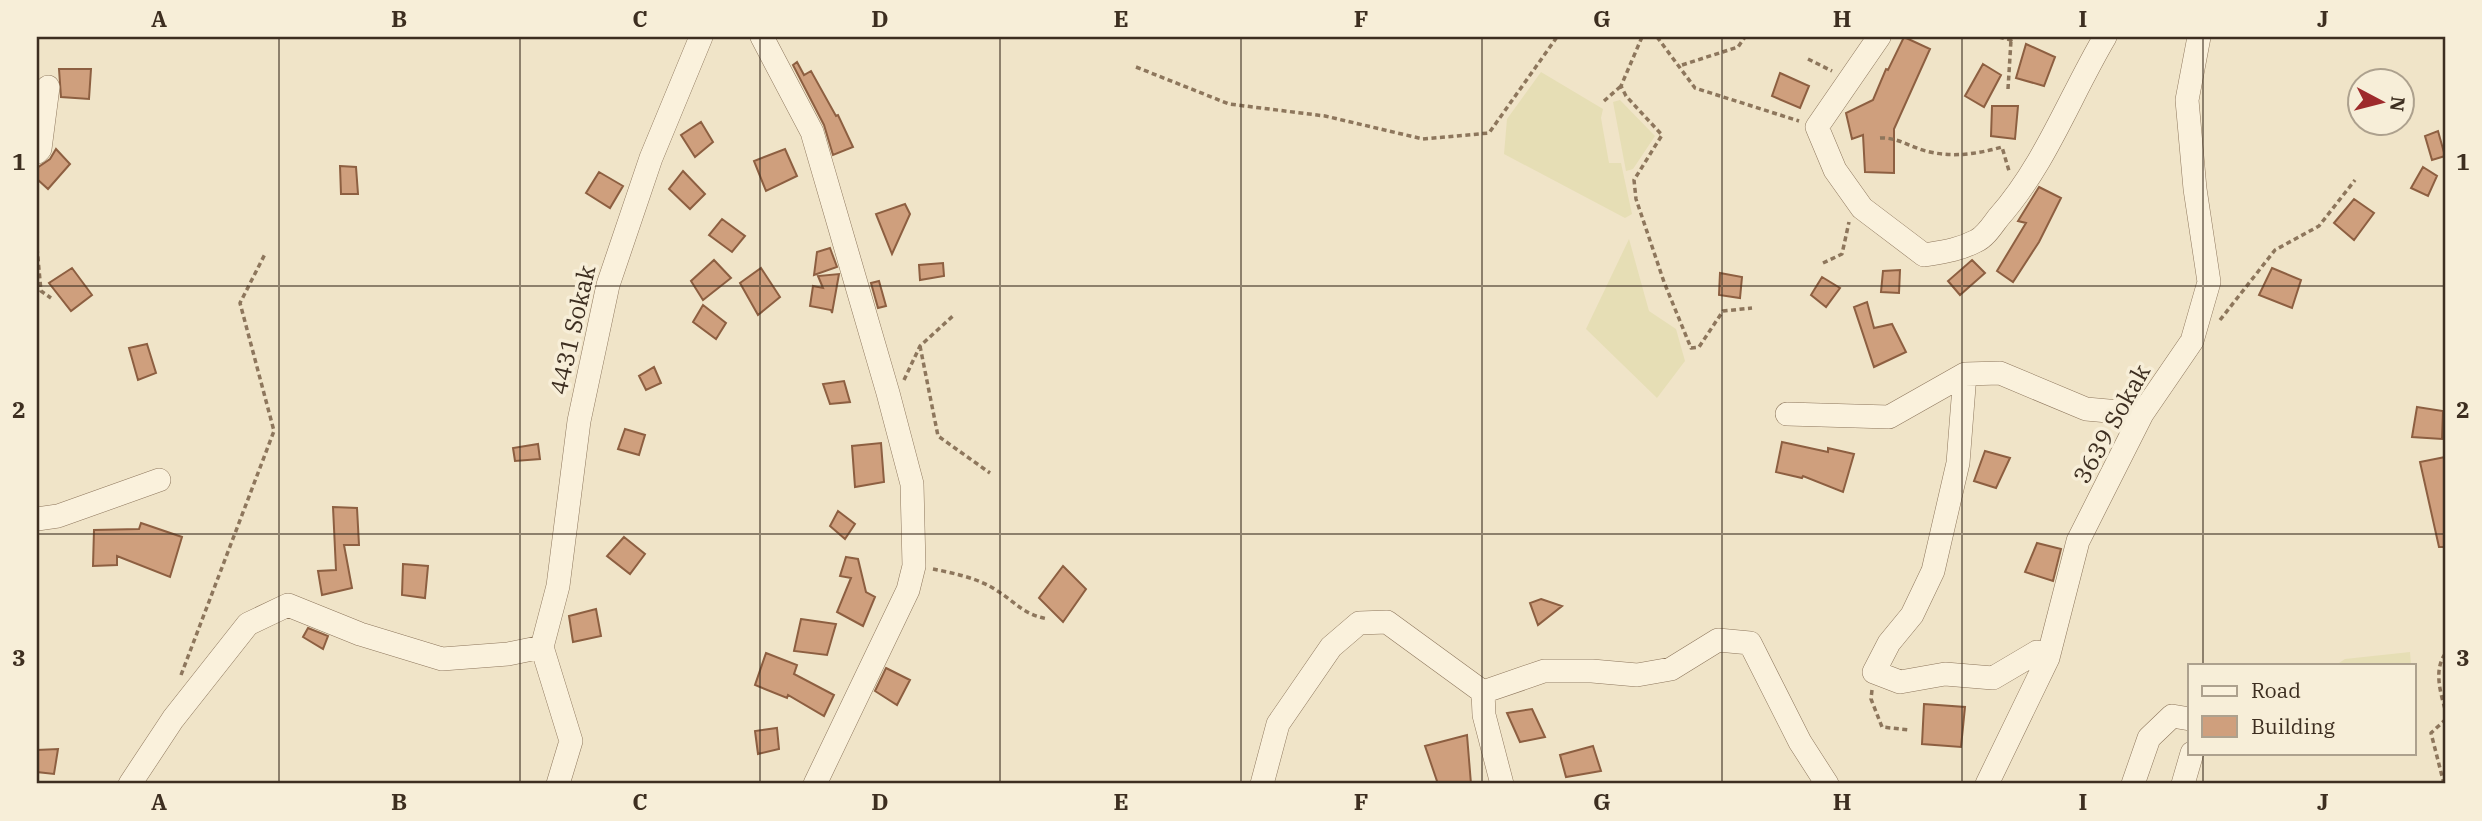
<svg xmlns="http://www.w3.org/2000/svg" width="2482" height="821" font-family="'IBM Plex Serif',serif">
<style>
.farmland{fill:#e6deb5}
.building{fill:#cf9f7d;stroke:#8d5f41;stroke-width:2}
.lines{fill:none;stroke-linecap:round;stroke-linejoin:round}
.minor-casing{stroke:#8d765c;stroke-width:24}
.path{stroke:#8d765c;stroke-width:3.5;stroke-dasharray:5 3.5;stroke-linecap:butt}
.minor{stroke:#faf1dc;stroke-width:23}
.grid{fill:none;stroke:#3d2e20;stroke-width:2;stroke-opacity:0.55}
.labels{text-anchor:middle;stroke-width:7;stroke-linejoin:round;paint-order:stroke}
.street-label{font-size:24px;fill:#3d2e20;stroke:#f7eed8}
.neatline{fill:none;stroke:#3d2e20;stroke-width:2.5}
.grid-label{font-size:23px;text-anchor:middle;font-weight:bold;fill:#3d2e20}
</style>
<rect width="100%" height="100%" fill="#f0e4c8"/>
<path class="farmland" d="M1541 72 1603 109 1601 118 1609 163H1621L1632 214 1625 218 1504 154 1507 119Z
M1620 100 1655 136 1633 169 1626 171 1613 102Z
M1629 239 1649 311 1676 329 1685 361 1657 398 1586 329Z
M2410 652 2411 665H2336L2345 659Z"/>
<path class="building" d="M1904 37 1930 49 1894 129V173L1865 172 1863 135 1852 139 1846 113 1873 100 1886 69 1888 70Z
M2026 44 2055 57 2044 86 2016 78Z
M797 62 804 75 811 71 836 116 838 115 853 147 833 155 824 125 793 65Z
M1983 64 2001 75 1984 107 1965 96Z
M59 69H91L89 99 61 97Z
M1780 73 1809 86 1800 108 1772 96Z
M1992 106H2018L2015 139 1991 136Z
M701 122 713 142 695 157 681 135Z
M2438 131 2445 156 2432 160 2425 136Z
M56 149 70 164 48 189 37 179V168L50 159Z
M785 149 797 176 766 191 754 161Z
M340 166 356 167 358 194H341Z
M2423 167 2437 176 2428 196 2411 188Z
M683 171 705 194 690 209 669 189Z
M599 172 623 186 610 208 586 193Z
M2039 187 2061 198 2039 242 2013 282 1997 271 2026 223 2018 221Z
M2354 199 2374 213 2354 240 2334 223Z
M905 204 910 214 892 254 876 214Z
M722 219 745 236 732 252 709 235Z
M830 248 837 267 814 275 817 252Z
M714 260 731 278 703 300 691 281Z
M1972 260 1985 273 1960 295 1948 281Z
M943 263 944 276 920 280 919 265Z
M72 268 92 295 71 311 49 283Z
M761 268 780 297 758 315 740 283Z
M2272 268 2301 280 2292 308 2259 295Z
M1900 270 1899 293 1881 292 1883 271Z
M1720 273 1742 277 1740 298 1719 295Z
M839 274 832 313 831 310 810 306 813 286 823 288 818 276Z
M1822 277 1840 288 1826 307 1811 295Z
M879 281 886 306 878 308 871 283Z
M1867 302 1874 328 1892 324 1906 352 1874 367 1854 307Z
M703 305 726 323 716 339 693 322Z
M147 344 156 373 138 380 129 348Z
M654 367 661 383 646 390 639 376Z
M844 381 850 402 830 404 823 384Z
M2417 407 2443 411 2442 439 2412 437Z
M625 429 645 435 639 455 618 449Z
M1782 442 1828 452V448L1854 454 1843 492 1803 476 1802 478 1776 472Z
M881 443 884 482 855 487 852 446Z
M538 444 540 459 515 461 513 448Z
M1985 451 2010 458 1996 488 1974 481Z
M2445 457V547H2439L2420 462Z
M333 507 357 508 359 545H344L352 588 322 595 318 571 336 570Z
M838 511 855 524 845 539 830 526Z
M141 523 182 537 170 577 117 556V565L93 566 94 530 139 529Z
M624 537 645 554 630 574 607 556Z
M2037 543 2061 549 2053 581 2025 572Z
M846 557 858 559 866 592 875 597 863 626 837 612 851 578 840 576Z
M403 564 428 566 425 598 402 595Z
M1063 566 1086 589 1063 622 1039 598Z
M1541 599 1562 606 1538 625 1530 603Z
M596 609 601 636 573 642 569 616Z
M801 619 836 624 827 655 794 651Z
M308 628 328 636 323 649 303 637Z
M766 653 797 665 794 674 834 695 824 716 788 695 787 698 755 685Z
M886 668 910 680 897 705 875 691Z
M1924 704 1965 707 1961 747 1922 744Z
M1532 709 1545 737 1520 742 1507 713Z
M777 728 779 749 758 754 755 731Z
M1467 735 1471 784H1438L1425 746Z
M1593 746 1601 771 1566 777 1560 755Z
M58 749 54 774 37 772V750Z"/>
<g class="lines">
<g class="minor-casing">
<path id="minor" d="M762 37 812 132 888 393 912 484 914 566 908 590 815 784
M1879 37 1817 127 1835 170 1862 208 1924 255C1942 252 1959 250 1976 241 1985 237 1992 226 1998 218 2045 165 2069 98 2105 37
M37 152 40 149 48 87
M1965 374 1958 463 1933 571 1912 615 1889 643 1874 672 1900 682 1945 674 1993 678 2037 652 2048 658
M1787 414 1889 417 1965 374 2000 373 2086 409 2142 414
M37 519 58 516 159 480
M542 647 558 586 579 421 608 285 651 158 701 37
M1483 692 1544 671H1592L1637 675 1671 669 1718 640 1750 643 1800 742 1827 784
M130 784 173 719 248 624 288 605 360 634 442 659 508 654 542 647 571 741 558 784
M1262 784 1278 724 1331 647 1359 623 1387 622 1483 692 1484 715 1502 784
M1987 784 2048 658 2078 541 2142 414 2192 341 2209 282 2195 189 2187 100 2199 37
M2133 784 2149 738 2172 716 2190 719
M2183 784 2192 753"/>
</g>
<path class="path" d="M1642 37 1621 86 1626 96 1662 135 1634 180 1636 199 1664 282 1691 348 1699 347 1723 311 1752 308
M1657 37 1695 88 1799 121
M1999 37 2011 40 2013 37
M1808 59 1832 71
M1682 65 1738 47 1745 37
M1136 67 1229 104 1325 116 1423 139 1489 133 1557 37
M2008 89 2011 40
M1604 101 1621 86
M1880 138C1897 137 1910 147 1926 151 1952 158 1977 154 2002 147L2009 171
M37 248 41 291 51 298
M1823 263 1842 254 1849 222
M2220 320 2275 250 2319 226 2355 180
M920 346 938 436 990 473
M904 380 920 346 955 314
M933 569C953 573 978 578 996 590 1017 603 1022 614 1048 619
M2445 654C2434 670 2440 691 2445 709
M181 675 274 431 240 303 265 254
M1872 690 1871 699 1882 727 1910 730
M2444 784 2431 733 2445 720"/>
<use href="#minor" class="minor"/>
</g>
<path class="grid" d="M279 37V784M520 37V784M760 37V784M1000 37V784M1241 37V784M1482 37V784M1722 37V784M1962 37V784M2203 37V665M37 286H2445M37 534H2445M2203 753V784"/>
<g class="labels">
<g class="street-label">
<text transform="translate(573 330) rotate(-77)" y="8">4431 Sokak</text>
<text transform="translate(2112 424) rotate(-61)" y="8">3639 Sokak</text>
</g>
</g>
<rect width="2482" height="821" fill="none" stroke="#f7eed8" stroke-width="77"/>
<rect x="2188" y="664" width="228" height="91" fill="#f7eed8" stroke="#ada18e" stroke-width="2"/>
<rect x="2202" y="686" width="35" height="10" fill="#faf1dc" stroke="#ada18e" stroke-width="2"/>
<text x="2251" y="698" font-size="21" fill="#3d2e20">Road</text>
<rect x="2202" y="716" width="35" height="21" fill="#cf9f7d" stroke="#ada18e" stroke-width="2"/>
<text x="2251" y="734" font-size="21" fill="#3d2e20">Building</text>
<g transform="translate(2381 102) rotate(97)"><circle r="33" fill="#f7eed8" stroke="#ada18e" stroke-width="2"/>
<path d="M0-5L12 26L0 18L-12 26Z" fill="#9e2a2b"/>
<text y="-10" font-size="19" font-weight="bold" text-anchor="middle" fill="#3d2e20">N</text>
</g>
<rect x="38" y="38" width="2406" height="744" class="neatline"/>
<g class="grid-label">
<text x="159" y="27">A</text>
<text x="399" y="27">B</text>
<text x="640" y="27">C</text>
<text x="880" y="27">D</text>
<text x="1121" y="27">E</text>
<text x="1361" y="27">F</text>
<text x="1602" y="27">G</text>
<text x="1842" y="27">H</text>
<text x="2083" y="27">I</text>
<text x="2323" y="27">J</text>
<text x="19" y="170">1</text>
<text x="2463" y="170">1</text>
<text x="19" y="418">2</text>
<text x="2463" y="418">2</text>
<text x="19" y="666">3</text>
<text x="2463" y="666">3</text>
<text x="159" y="810">A</text>
<text x="399" y="810">B</text>
<text x="640" y="810">C</text>
<text x="880" y="810">D</text>
<text x="1121" y="810">E</text>
<text x="1361" y="810">F</text>
<text x="1602" y="810">G</text>
<text x="1842" y="810">H</text>
<text x="2083" y="810">I</text>
<text x="2323" y="810">J</text>
</g>
</svg>
